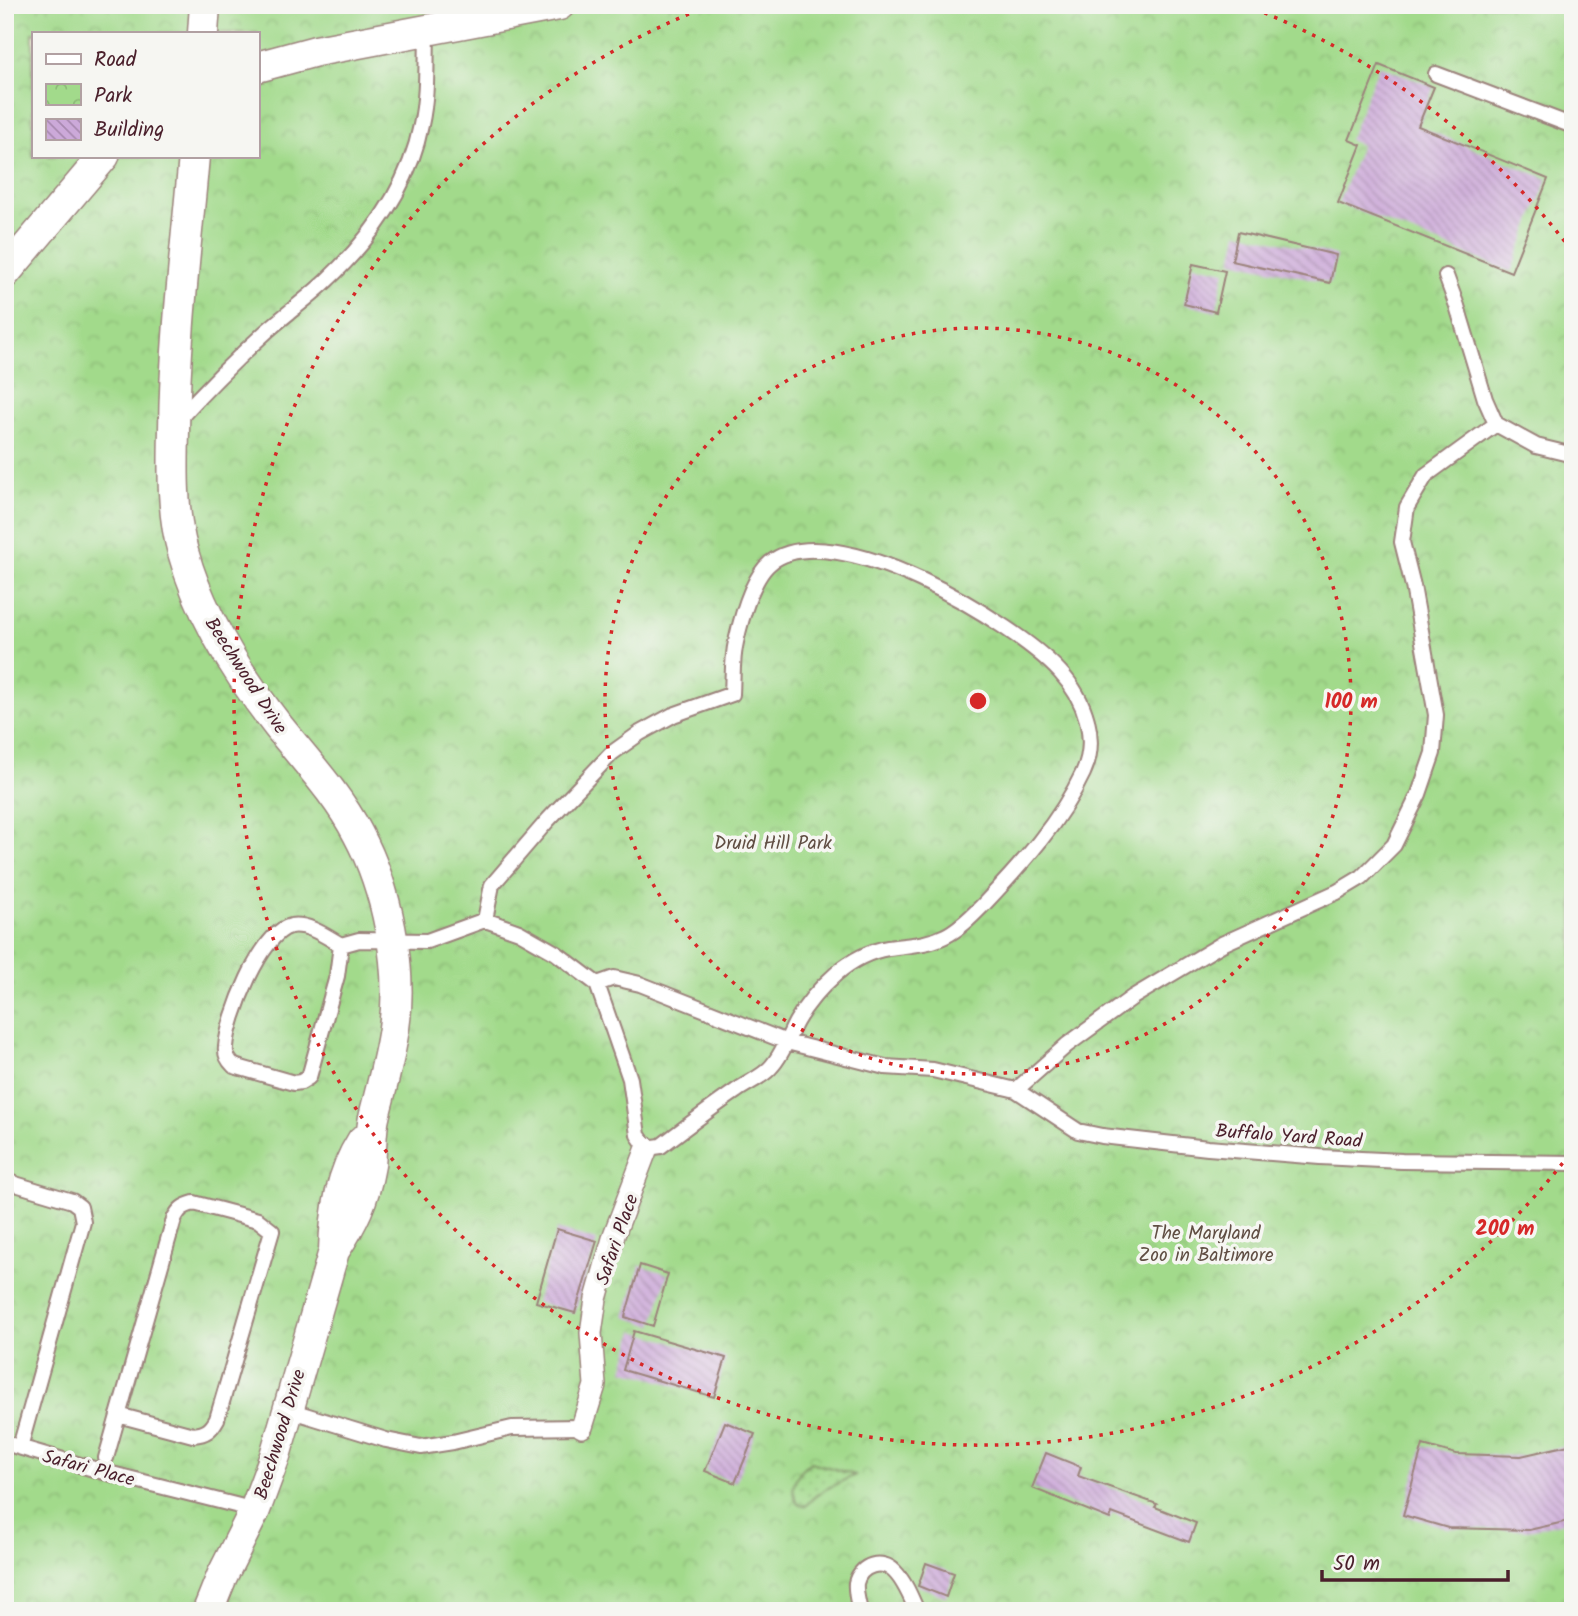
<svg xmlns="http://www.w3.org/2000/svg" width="1578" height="1616" font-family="Kalam,sans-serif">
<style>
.park{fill:url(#park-crowns);stroke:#767c5b;stroke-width:2;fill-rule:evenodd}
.garden{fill:url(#garden-dots);stroke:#767c5b;stroke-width:2}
.building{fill:url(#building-back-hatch)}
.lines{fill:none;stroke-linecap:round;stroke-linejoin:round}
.service-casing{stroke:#9c837c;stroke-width:18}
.pedestrian-casing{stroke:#9c837c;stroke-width:24}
.minor-casing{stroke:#9c837c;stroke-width:33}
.service{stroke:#fff;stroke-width:14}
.pedestrian{stroke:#fff;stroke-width:21}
.minor{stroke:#fff;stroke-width:30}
.ring{fill:none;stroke:#d62828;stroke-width:3.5;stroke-dasharray:3.5 7}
.labels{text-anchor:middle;stroke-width:7;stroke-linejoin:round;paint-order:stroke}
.street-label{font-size:19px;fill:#4a1f2b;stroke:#f6f6f2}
.park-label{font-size:19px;fill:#604e43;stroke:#f6f6f2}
.centre{fill:#d62828;stroke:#f6f6f2;stroke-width:3.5}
.ring-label{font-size:21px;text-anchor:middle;font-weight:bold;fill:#d62828;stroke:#f6f6f2;stroke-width:7;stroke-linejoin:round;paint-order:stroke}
</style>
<defs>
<pattern id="park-crowns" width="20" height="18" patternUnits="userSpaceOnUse" patternTransform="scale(1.75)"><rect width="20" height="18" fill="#a2da8b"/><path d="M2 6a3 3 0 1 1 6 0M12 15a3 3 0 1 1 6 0" fill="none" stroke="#8dbb78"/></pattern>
<pattern id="garden-dots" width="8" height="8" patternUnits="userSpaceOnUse" patternTransform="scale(1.75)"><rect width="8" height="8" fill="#a2da8b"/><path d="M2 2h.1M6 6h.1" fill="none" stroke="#8dbb78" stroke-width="1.8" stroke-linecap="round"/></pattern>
<pattern id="building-back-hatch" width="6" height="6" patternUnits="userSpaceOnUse" patternTransform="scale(1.75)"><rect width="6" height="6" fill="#cca9d9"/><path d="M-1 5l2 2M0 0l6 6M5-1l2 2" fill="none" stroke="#a889b0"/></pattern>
</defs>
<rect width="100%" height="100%" fill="#f6f6f2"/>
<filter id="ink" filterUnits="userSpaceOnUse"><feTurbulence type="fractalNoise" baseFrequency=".0143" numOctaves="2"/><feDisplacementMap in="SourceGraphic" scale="14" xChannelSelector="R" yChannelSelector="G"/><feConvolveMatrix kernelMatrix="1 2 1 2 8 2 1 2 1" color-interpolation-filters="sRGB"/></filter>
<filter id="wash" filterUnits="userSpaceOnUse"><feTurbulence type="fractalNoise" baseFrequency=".00686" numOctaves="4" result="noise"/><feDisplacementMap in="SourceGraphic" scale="28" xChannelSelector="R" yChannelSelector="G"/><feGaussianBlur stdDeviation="1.57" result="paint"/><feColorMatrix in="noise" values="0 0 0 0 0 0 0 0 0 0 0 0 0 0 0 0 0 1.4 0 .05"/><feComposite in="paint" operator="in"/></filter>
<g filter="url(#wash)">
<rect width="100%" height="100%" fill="#ede7cd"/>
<path class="park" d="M5 5H1573V1611H5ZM33 33H257V156H33Z"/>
<path class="garden" d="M811 1462 855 1475C839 1483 816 1491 806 1506L798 1504C787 1488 797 1471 811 1462Z"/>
<g id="blocks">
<path class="building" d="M1379 65 1434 87 1418 126 1548 179 1511 272 1338 203 1361 145 1349 140Z
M1238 232 1336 255 1330 283 1232 261Z
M1193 264 1225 271 1216 312 1184 304Z
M557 1229 597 1241 575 1313 536 1302Z
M640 1265 668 1274 653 1326 625 1317Z
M634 1331 726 1358 714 1397 623 1370Z
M725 1422 755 1434 735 1483 705 1471Z
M1573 1444V1520L1529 1530 1448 1528 1403 1515 1423 1445 1456 1454 1521 1456Z
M1046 1453 1081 1467 1078 1476 1157 1504 1155 1507 1196 1523 1189 1542 1112 1513 1110 1519 1032 1488Z
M926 1563 954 1573 946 1597 918 1586Z"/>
</g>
</g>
<g filter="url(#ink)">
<use href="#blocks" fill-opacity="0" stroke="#9c837c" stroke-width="2"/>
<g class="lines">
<g class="service-casing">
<path id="service" d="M1436 74 1573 126
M1446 276 1457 306 1485 399 1496 424 1536 446 1573 455
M177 421C206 389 236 359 268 330 286 314 307 299 325 282 370 240 409 187 421 125 428 94 426 61 427 30
M341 945 337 976 309 1077 301 1082 294 1083 234 1066C228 1060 225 1055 226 1047 228 1018 261 932 291 926 308 923 327 937 341 945L359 940 427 941 485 920 519 932 556 953 597 984 630 1079 638 1135 647 1148 661 1146C686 1127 711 1108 736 1091 747 1083 762 1077 770 1068 782 1056 788 1037 796 1022 806 1004 821 987 837 973 851 961 870 951 888 948 908 945 927 945 945 936 960 929 974 914 985 903 1022 864 1060 822 1083 773 1099 739 1085 699 1060 672 1015 623 832 512 770 563 752 578 741 619 736 642 732 658 733 677 732 694L673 715 640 733 612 753 548 820 492 885 485 920
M597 984 614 978 640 984 787 1042 885 1067 933 1070 1016 1090 1078 1131 1102 1136 1208 1148 1320 1157 1402 1161 1573 1163
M1016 1090 1067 1045 1133 997 1222 944 1337 892 1362 877 1394 845 1419 794 1433 753 1436 715 1413 586 1402 542 1407 507 1426 475 1496 424
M5 1186 12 1183 72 1201 80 1207 83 1222 20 1447
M289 1410 386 1440 421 1447 453 1442 512 1428 582 1427
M5 1443 104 1472 255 1510
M106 1458 174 1219C179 1209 183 1206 194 1203L258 1220 272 1231 217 1419C211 1430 206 1434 193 1435L118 1415
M860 1611C858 1602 855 1592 856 1583 860 1565 882 1558 895 1572 905 1582 911 1598 917 1611"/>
</g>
<g class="pedestrian-casing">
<path id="pedestrian" d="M582 1427 595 1385 591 1333 596 1299 614 1235 647 1148"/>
</g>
<g class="minor-casing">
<path id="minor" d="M203 33 205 5
M257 67 316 51 559 5
M194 156C186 247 175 338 174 430 173 470 172 514 183 552 200 614 239 676 278 726 306 761 338 795 358 834 387 888 403 967 394 1028 390 1057 382 1085 375 1113 370 1131 372 1148 370 1165 364 1200 353 1222 334 1251
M5 273 104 156
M208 1611 222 1576 255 1510 275 1456 334 1251C335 1212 341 1174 362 1141"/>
</g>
<use href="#service" class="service"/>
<use href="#pedestrian" class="pedestrian"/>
<use href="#minor" class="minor"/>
</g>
</g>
<g class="ring">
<circle cx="978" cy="701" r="373"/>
<path d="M1569 1155A745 745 0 1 1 711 5M1245 5A745 745 0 0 1 1569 247"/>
</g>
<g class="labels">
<g class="street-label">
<text transform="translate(247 675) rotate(57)" y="7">Beechwood Drive</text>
<text transform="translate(1289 1135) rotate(4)" y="7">Buffalo Yard Road</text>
<text transform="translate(616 1239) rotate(-71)" y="7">Safari Place</text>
<text transform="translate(279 1434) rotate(-73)" y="7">Beechwood Drive</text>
<text transform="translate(89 1467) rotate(15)" y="7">Safari Place</text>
</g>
<g class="park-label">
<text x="773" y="849">Druid Hill Park</text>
<text x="1206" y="1239">The Maryland<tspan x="1206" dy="22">Zoo in Baltimore</tspan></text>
</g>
</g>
<circle cx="978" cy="701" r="10" class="centre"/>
<g class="ring-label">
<text x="1351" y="708">100 m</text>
<text x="1505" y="1235">200 m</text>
</g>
<rect width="1578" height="1616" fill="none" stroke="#f6f6f2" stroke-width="28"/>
<rect x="32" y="32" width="228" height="126" fill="#f6f6f2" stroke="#b1a0a2" stroke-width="2"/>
<rect x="46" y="54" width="35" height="10" fill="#ffffff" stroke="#b1a0a2" stroke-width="2"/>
<text x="94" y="66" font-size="21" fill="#4a1f2b">Road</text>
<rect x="46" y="84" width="35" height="21" fill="url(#park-crowns)" stroke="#b1a0a2" stroke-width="2"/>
<text x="94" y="102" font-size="21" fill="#4a1f2b">Park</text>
<rect x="46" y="119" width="35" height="21" fill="url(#building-back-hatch)" stroke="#b1a0a2" stroke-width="2"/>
<text x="94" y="136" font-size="21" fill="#4a1f2b">Building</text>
<path d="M1322 1570v10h186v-10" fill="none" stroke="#4a1f2b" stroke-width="3.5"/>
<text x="1333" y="1570" font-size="21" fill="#4a1f2b" stroke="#f6f6f2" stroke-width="5" paint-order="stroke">50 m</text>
</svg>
